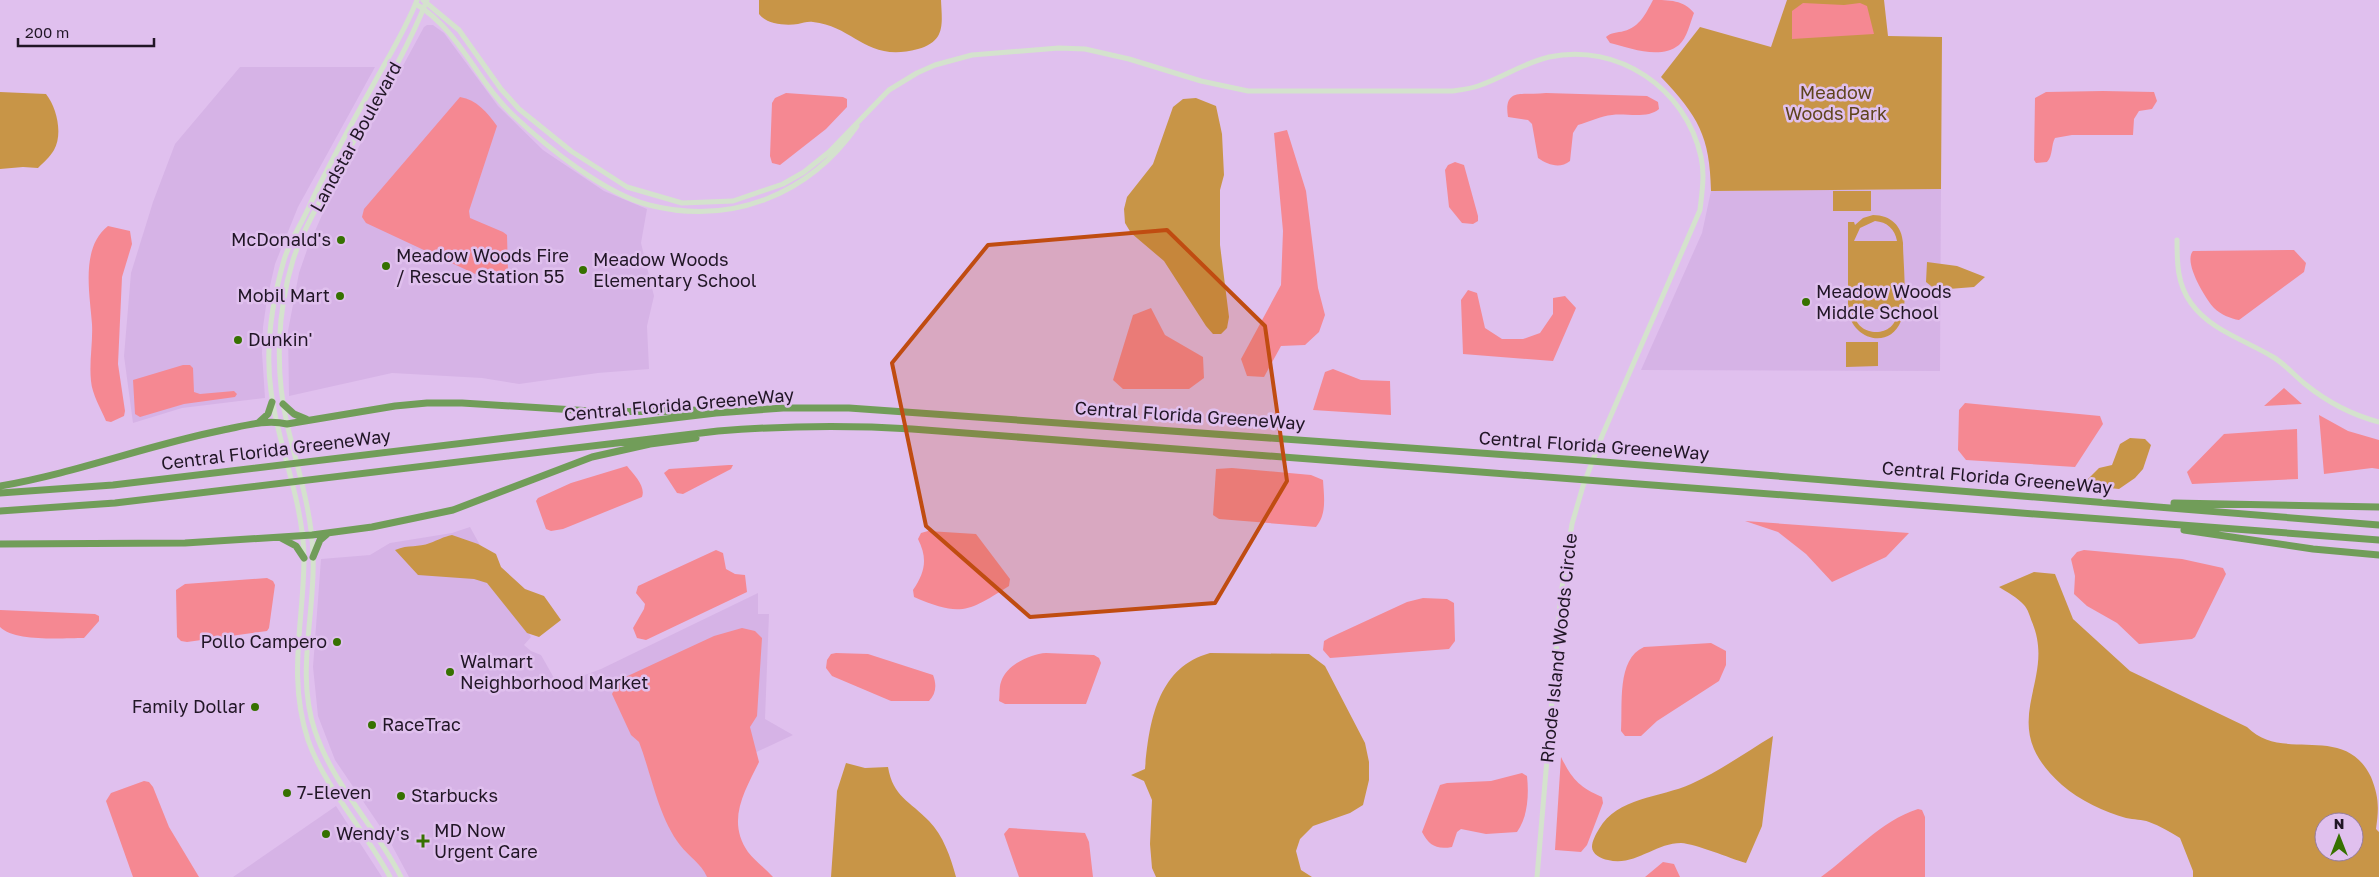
<svg xmlns="http://www.w3.org/2000/svg" width="2379" height="877" font-family="'Golos Text',sans-serif">
<style>
.built{fill:#d6b3e6}
.green{fill:#c89547;fill-rule:evenodd}
.water{fill:#f58892}
.lines{fill:none;stroke-linecap:round;stroke-linejoin:round}
.secondary{stroke:#d4e2cd;stroke-width:5}
.highway{stroke:#719d59;stroke-width:7}
.marked{fill:#c04c11;fill-opacity:0.2;stroke:#c04c11;stroke-width:4;stroke-linejoin:round}
.poi-dot{fill:#367100;stroke:#e0c0ee;stroke-width:2}
.labels{text-anchor:middle;stroke-width:5;stroke-linejoin:round;paint-order:stroke}
.park-label{font-size:18px;fill:#5e441d;stroke:#e0c0ee}
.street-label{font-size:18px;fill:#211626;stroke:#e0c0ee}
.poi-label{font-size:18px;fill:#211626;stroke:#e0c0ee;text-anchor:start}
</style>
<rect width="100%" height="100%" fill="#e0c0ee"/>
<path class="built" d="M427 25H433L444 33 498 106 543 150 604 191 647 209 641 243 654 296 647 326 649 369 598 373 519 384 482 378 392 373 289 396 288 331 299 273 308 247 322 215 424 27Z
M240 67H375L298 207 275 264 267 299 263 327 262 353 265 398 182 408 133 423 124 356 131 273 153 202 175 144Z
M1941 189 1940 371 1641 370 1702 233 1711 191Z
M470 527 531 637 524 645 531 651 541 655 558 685 601 669 758 593V614H769L765 719 793 735 718 770 731 877H409L388 838 335 760 318 716 313 667 321 559 370 555 390 543 452 533Z
M336 806 382 877H233Z"/>
<path class="green" d="M759 0H941C942 24 946 41 918 49 866 63 856 27 813 22 808 21 803 23 798 24 785 26 766 24 759 14Z
M1787 0H1884L1888 36 1942 37 1941 189 1711 191C1710 136 1698 116 1661 77L1700 27 1771 47Z
M0 92 46 94C57 108 63 134 54 150 50 157 43 163 38 168L23 167 0 169Z
M1196 98 1216 106 1222 134 1224 175 1220 190V245L1229 317 1227 328 1221 334H1213L1206 326 1164 261 1131 233 1125 223 1124 209 1127 197 1153 164 1173 107 1183 99Z
M1833 191H1871V211H1833Z
M1873 215C1891 215 1902 226 1903 243 1903 262 1908 305 1901 321 1889 351 1850 339 1848 308V222H1854L1855 225 1863 218ZM1875 221C1887 222 1895 229 1897 241H1854L1860 228ZM1855 309H1897C1899 342 1850 337 1855 309Z
M1927 262 1957 266 1985 277 1974 287 1936 290 1926 282Z
M1846 342H1878V366L1846 367Z
M2130 438 2145 439 2151 445 2143 469 2135 478 2119 489 2082 485 2099 468 2112 465 2120 444Z
M452 535 478 544 496 554 501 567 525 589 544 596 561 620 539 637 527 633 487 583 474 579 418 575 395 550C409 544 418 548 430 543 438 540 443 537 452 535Z
M2034 572 2055 574 2073 619 2130 671 2247 727C2283 764 2344 721 2371 777 2379 797 2379 808 2376 829L2379 832V877H2193V871L2180 838C2170 832 2160 826 2149 822 2142 819 2134 820 2126 818 2105 812 2079 800 2062 785 1992 723 2058 683 2032 622 2030 617 2028 609 2024 605 2018 598 2007 592 1999 587ZM2324 822H2354V852H2324Z
M1210 653 1309 654 1325 666 1365 743 1369 762V780L1363 805 1350 813 1313 826 1300 839 1296 851 1301 870 1312 877H1156L1152 868 1150 844 1152 800 1144 781 1131 775 1145 769C1149 721 1158 667 1210 653Z
M1773 736 1762 826 1746 863C1729 858 1696 844 1681 843 1655 843 1634 867 1608 860 1601 859 1592 854 1592 847 1592 841 1596 834 1599 829 1617 797 1660 798 1691 784 1720 771 1746 752 1773 736Z
M846 763 865 768 888 767C893 797 910 801 929 821 943 835 951 858 956 877H831L837 791Z"/>
<path class="water" d="M1653 0C1669 0 1684 0 1694 13 1690 23 1687 38 1679 45 1660 60 1630 48 1610 43L1606 37C1611 32 1617 33 1624 31 1640 27 1646 13 1653 0Z
M1803 3 1844 5 1860 3 1867 6 1874 34 1792 39V11Z
M2103 91 2154 92 2157 101 2152 109 2139 111 2134 119 2133 135H2072L2055 138C2051 145 2053 156 2047 162L2036 163 2034 160 2035 98 2046 92Z
M786 93 843 97 847 99V107L826 129 780 165 772 163 770 156 772 103 775 98Z
M1546 93 1647 96 1658 102 1659 109C1648 119 1626 113 1612 115 1601 116 1589 122 1578 125L1573 133 1570 161C1560 169 1548 165 1538 158L1532 124 1528 120 1508 117C1503 86 1524 96 1546 93Z
M460 97C477 100 487 112 497 126L469 211 470 218 503 232 507 235 508 272 503 284 493 279 488 280 366 223 362 217 364 209Z
M1287 130 1306 191 1318 288 1325 315 1319 332 1305 345 1281 346 1264 377 1247 376 1241 359 1281 285 1283 231 1274 133Z
M1455 162 1464 165 1478 216V221L1473 224 1462 223 1449 207 1445 170 1448 165Z
M108 226 130 231 132 244 122 277 118 364 125 411 124 416 111 422 106 421C101 409 92 394 91 381 89 362 93 343 92 324 90 294 80 248 108 226Z
M2294 250 2306 263 2304 272 2239 320C2231 319 2220 314 2214 308 2205 298 2183 262 2193 251Z
M1468 290 1477 293 1485 328 1502 339H1523L1540 333 1553 314V298L1565 296 1576 308 1553 361 1463 354 1461 300Z
M1151 308 1165 335 1203 357 1204 378 1189 389H1123L1113 380 1133 315Z
M183 365H190L193 368 194 392 200 394 234 391 237 394 235 397 184 404 140 417 135 414 133 380Z
M1333 369 1361 380 1390 381 1391 415 1313 410 1325 372Z
M2284 388 2302 404 2264 406Z
M1965 403 2100 416 2103 424 2075 467 1966 460 1958 450 1959 410Z
M2319 415 2348 431 2379 440V469L2372 468 2324 474Z
M2297 429 2298 479 2192 484 2187 472 2224 434Z
M729 465H733L731 469 683 494 677 493 664 473 669 469Z
M627 466C634 475 646 486 642 497L563 529 551 531 546 529 536 501 538 498 571 483Z
M1232 468 1311 475 1323 480C1324 497 1327 514 1316 527L1219 519 1213 515 1216 469Z
M1745 521 1909 533 1886 557 1832 582 1806 554 1778 532Z
M928 531 976 534 1010 579 1009 586C968 612 961 617 914 597L913 590C925 572 928 559 918 539L921 533Z
M716 550 723 553 726 569 735 574 745 575 747 592 646 640 637 638 633 628 644 609 645 604 636 593 638 586Z
M2084 550 2182 559 2223 568 2226 574 2195 637 2192 639 2139 644 2117 623 2087 606 2074 594 2075 576 2071 559 2077 552Z
M267 578 273 581 275 585 269 628 267 631 187 642 181 641 177 637 176 590 185 584Z
M1423 598 1447 599 1454 603 1455 641 1449 649 1330 658 1323 650 1324 641 1329 638 1407 602Z
M0 610 95 614 99 616V621L84 638C62 638 15 642 0 627Z
M742 628 755 631 762 638 757 716 750 727 759 762C745 791 726 820 748 852 755 861 765 868 773 877H707C701 863 689 857 680 845 658 816 652 776 639 742L631 735 612 694 619 680 714 636Z
M1711 643 1726 651V665L1719 681 1657 721 1641 736H1625L1621 731C1623 706 1616 659 1644 647Z
M836 653 868 654 933 675C937 685 936 694 929 701H891L832 676 826 668 827 660 831 654Z
M1046 653 1094 655 1099 658 1101 663 1086 704H1005L999 701C1000 695 999 687 1001 682 1006 665 1030 654 1046 653Z
M1561 757C1572 779 1579 787 1602 797L1603 803 1587 845 1581 852 1555 850Z
M1522 773 1527 776C1529 794 1528 817 1517 832L1486 834 1461 829 1457 832 1452 847C1436 850 1429 845 1422 832L1440 785 1447 783 1491 781Z
M144 781 149 782 153 787 169 827 199 877H133L106 801 111 793Z
M1918 809 1922 810 1925 817V877H1821C1853 854 1880 821 1918 809Z
M1009 828 1085 833 1089 842 1093 877H1019L1004 834Z
M1663 862 1674 864 1680 877H1645Z"/>
<g class="lines">
<path class="secondary" d="M423 0 459 30 501 89 519 109 571 151 627 187 682 203 733 201 783 184 804 172 829 152 889 90 917 73 935 65 972 55 1059 48 1085 49 1129 59 1201 81 1248 91H1452C1460 90 1470 89 1478 86 1502 78 1523 63 1549 57 1617 42 1686 88 1701 157 1705 174 1702 192 1700 210L1602 436 1583 486 1572 524 1561 594 1537 877
M416 4C460 31 477 82 514 116 548 148 605 194 649 205 731 226 809 195 857 126
M2177 240C2177 262 2177 284 2191 303 2210 330 2245 340 2273 357 2285 364 2294 375 2305 384 2326 401 2352 415 2379 422
M390 877C366 832 324 786 308 740 287 675 304 622 304 557 303 500 278 447 271 391 265 348 272 302 284 260 289 243 300 226 308 209 329 163 354 120 378 76 392 51 407 26 417 0
M401 877C376 827 333 785 315 731 295 673 316 612 313 553 311 508 297 467 287 424 275 371 277 312 293 260 302 232 318 205 332 180 364 121 402 63 427 0"/>
<path class="highway" d="M283 404 294 414 306 419
M258 423 268 414 272 402
M0 486C76 473 148 445 223 430 244 426 266 419 287 424L395 406 427 403H462L607 412 702 410
M0 493 113 485 716 413 783 408H849L1579 460 2379 525
M2174 503 2379 507
M0 511 115 503 718 431C782 426 847 425 912 429 1401 465 1890 504 2379 540
M2184 530 2313 549 2379 555
M281 538 296 546 304 558
M0 544 185 543 312 535 372 527 453 510 592 457 650 444 696 438
M313 557 320 540 327 534"/>
</g>
<path class="marked" d="M1167 230 1265 326 1287 481 1215 603 1030 617 926 526 892 363 988 245Z"/>
<g class="poi-dot">
<circle cx="341" cy="240" r="5"/>
<circle cx="386" cy="266" r="5"/>
<circle cx="583" cy="270" r="5"/>
<circle cx="340" cy="296" r="5"/>
<circle cx="1806" cy="302" r="5"/>
<circle cx="238" cy="340" r="5"/>
<circle cx="337" cy="642" r="5"/>
<circle cx="450" cy="672" r="5"/>
<circle cx="255" cy="707" r="5"/>
<circle cx="372" cy="725" r="5"/>
<circle cx="287" cy="793" r="5"/>
<circle cx="401" cy="796" r="5"/>
<circle cx="326" cy="834" r="5"/>
<path d="M420.5 833.5h5v5h5v5h-5v5h-5v-5h-5v-5h5z"/>
</g>
<g class="labels">
<g class="park-label">
<text x="1836" y="99">Meadow<tspan x="1836" dy="21">Woods Park</tspan></text>
</g>
<g class="street-label">
<text transform="translate(356 137) rotate(-61)" y="6">Landstar Boulevard</text>
<text transform="translate(679 405) rotate(-5)" y="6">Central Florida GreeneWay</text>
<text transform="translate(1190 416) rotate(4)" y="6">Central Florida GreeneWay</text>
<text transform="translate(1594 446) rotate(4)" y="6">Central Florida GreeneWay</text>
<text transform="translate(276 450) rotate(-7)" y="6">Central Florida GreeneWay</text>
<text transform="translate(1997 478) rotate(5)" y="6">Central Florida GreeneWay</text>
<text transform="translate(1559 648) rotate(-84)" y="6">Rhode Island Woods Circle</text>
</g>
<g class="poi-label">
<text x="331" y="246" text-anchor="end">McDonald's</text>
<text x="396" y="262">Meadow Woods Fire<tspan x="396" dy="21">/ Rescue Station 55</tspan></text>
<text x="593" y="266">Meadow Woods<tspan x="593" dy="21">Elementary School</tspan></text>
<text x="1816" y="298">Meadow Woods<tspan x="1816" dy="21">Middle School</tspan></text>
<text x="330" y="302" text-anchor="end">Mobil Mart</text>
<text x="248" y="346">Dunkin'</text>
<text x="327" y="648" text-anchor="end">Pollo Campero</text>
<text x="460" y="668">Walmart<tspan x="460" dy="21">Neighborhood Market</tspan></text>
<text x="245" y="713" text-anchor="end">Family Dollar</text>
<text x="382" y="731">RaceTrac</text>
<text x="297" y="799">7-Eleven</text>
<text x="411" y="802">Starbucks</text>
<text x="434" y="837">MD Now<tspan x="434" dy="21">Urgent Care</tspan></text>
<text x="336" y="840">Wendy's</text>
</g>
</g>
<g transform="translate(2339 837)"><circle r="24" fill="#e0c0ee" stroke="#947c9e"/>
<path d="M0-4L9 19L0 12L-9 19Z" fill="#367100"/>
<text y="-8" font-size="14" font-weight="bold" text-anchor="middle" fill="#211626">N</text>
</g>
<path d="M18 38v8h136v-8" fill="none" stroke="#211626" stroke-width="2.5"/>
<text x="25" y="38" font-size="15" fill="#211626" stroke="#e0c0ee" stroke-width="4" paint-order="stroke">200 m</text>
</svg>
